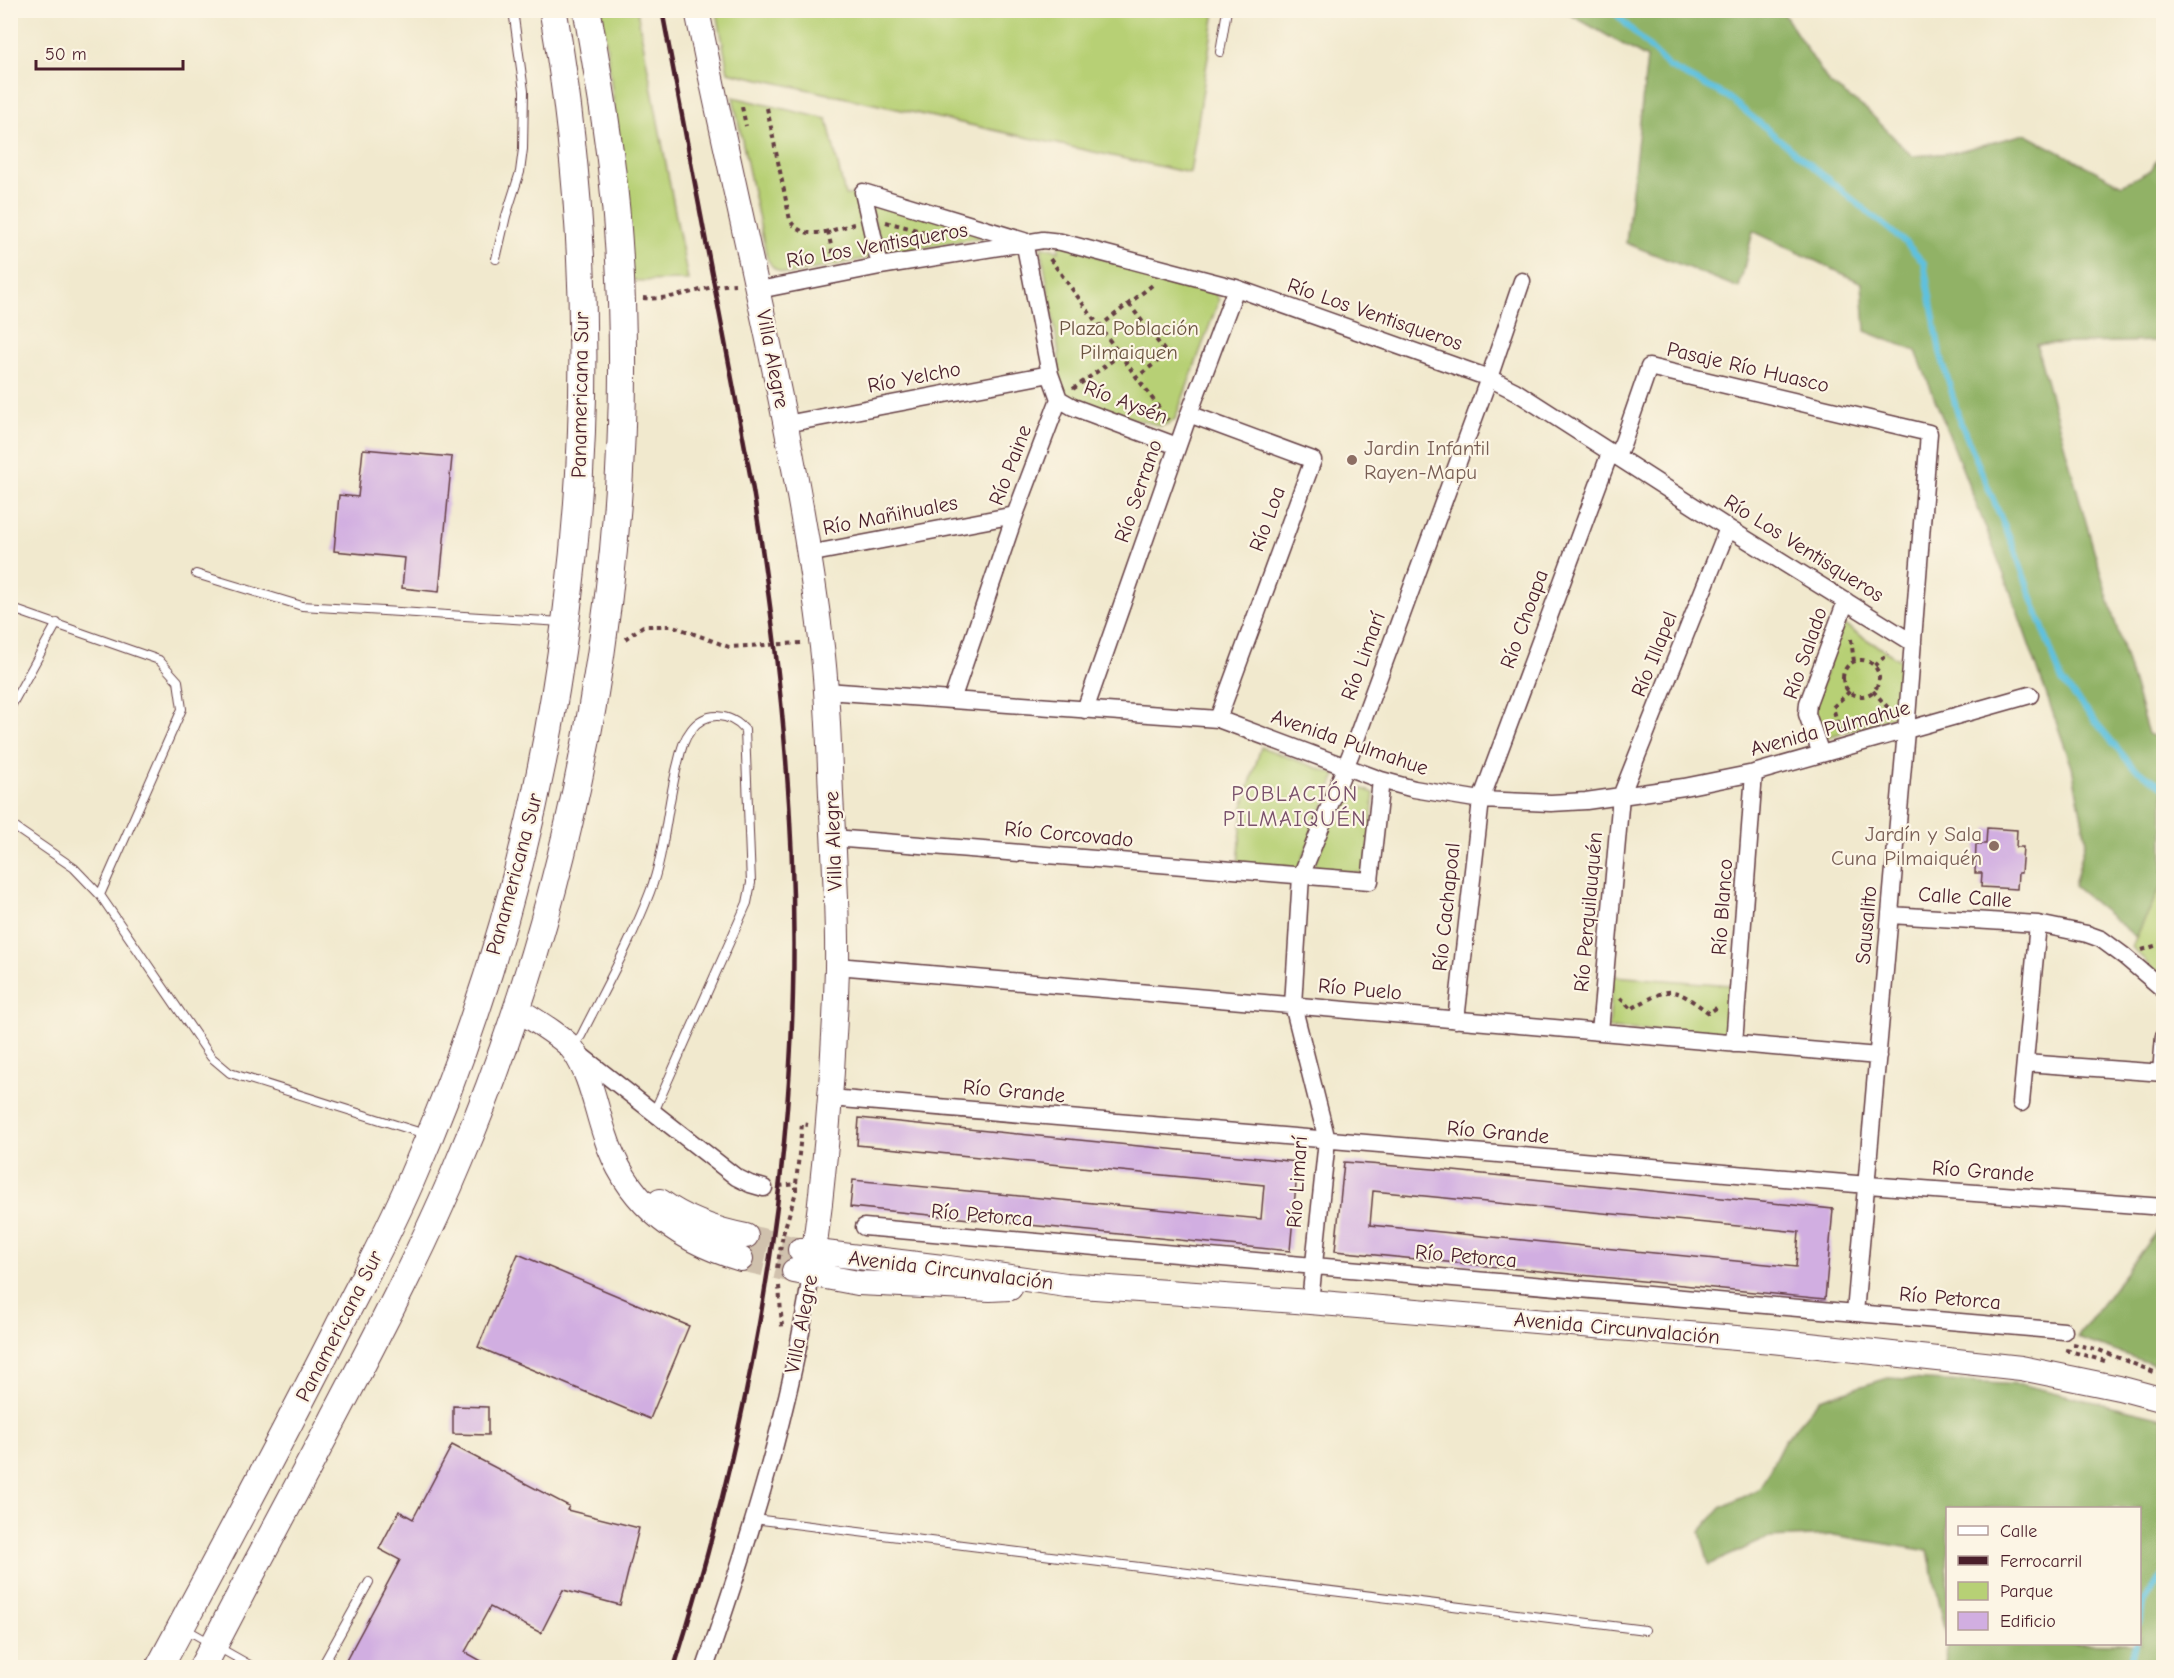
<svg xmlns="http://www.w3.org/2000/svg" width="2174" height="1678" font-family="'Comic Neue',sans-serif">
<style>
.green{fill:#b7d075;stroke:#807850;stroke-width:1.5}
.forest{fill:#91b266;stroke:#6e6848;stroke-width:1.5}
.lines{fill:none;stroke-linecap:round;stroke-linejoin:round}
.stream{stroke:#5fc1de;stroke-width:6}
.building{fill:#d1aee1;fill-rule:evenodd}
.secondary-tunnel{stroke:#d0c1ad;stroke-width:24;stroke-dasharray:24 12;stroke-linecap:butt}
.lane-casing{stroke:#633d43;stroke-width:10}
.street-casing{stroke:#633d43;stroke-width:19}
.secondary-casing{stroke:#633d43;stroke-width:26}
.primary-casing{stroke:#633d43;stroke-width:29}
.path{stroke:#633d43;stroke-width:4;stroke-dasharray:4.5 4.5;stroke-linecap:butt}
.lane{stroke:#fff;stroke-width:8}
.street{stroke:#fff;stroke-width:16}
.secondary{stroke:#fff;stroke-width:24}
.primary{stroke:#fff;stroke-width:27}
.rail{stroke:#4a1f2b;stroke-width:4.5}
.path-bridge{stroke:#633d43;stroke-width:4;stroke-dasharray:4.5 4.5;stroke-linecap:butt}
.education-dot{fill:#8d6e63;stroke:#fcf5e5;stroke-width:2}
.labels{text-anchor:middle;stroke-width:4.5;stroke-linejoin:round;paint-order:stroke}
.street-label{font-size:21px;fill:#4a1f2b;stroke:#fcf5e5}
.park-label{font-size:21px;fill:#6b5441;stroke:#fcf5e5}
.education-label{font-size:21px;fill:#785e54;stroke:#fcf5e5;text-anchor:start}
.neighbourhood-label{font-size:22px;letter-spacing:1.5px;fill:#79516b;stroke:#fcf5e5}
</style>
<rect width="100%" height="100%" fill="#fcf5e5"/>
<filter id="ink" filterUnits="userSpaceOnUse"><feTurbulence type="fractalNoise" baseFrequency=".0167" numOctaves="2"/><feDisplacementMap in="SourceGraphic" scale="12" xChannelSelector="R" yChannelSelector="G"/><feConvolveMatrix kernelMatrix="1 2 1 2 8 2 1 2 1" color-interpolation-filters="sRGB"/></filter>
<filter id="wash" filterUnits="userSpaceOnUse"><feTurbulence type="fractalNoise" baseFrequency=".008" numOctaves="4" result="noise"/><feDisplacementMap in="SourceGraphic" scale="24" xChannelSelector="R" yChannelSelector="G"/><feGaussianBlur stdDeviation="1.35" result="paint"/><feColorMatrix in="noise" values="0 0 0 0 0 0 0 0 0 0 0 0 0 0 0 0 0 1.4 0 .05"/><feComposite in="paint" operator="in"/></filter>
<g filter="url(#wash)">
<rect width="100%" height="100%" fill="#f1e9ce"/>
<path class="green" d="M602 11H637L688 280 630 281 625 192Z
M717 11H1215L1190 173 728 72Z
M733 97 827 119 845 195 857 194 873 257 792 274C779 273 773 270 767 258Z
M868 196 993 235 883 255Z
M1059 241 1124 267 1214 291 1219 300 1175 419 1170 423 1161 426 1059 399V353L1041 246 1059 251Z
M1842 624 1903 662 1899 715 1825 738 1814 708Z
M1261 747 1336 775 1298 870 1238 864 1243 807Z
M1347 783 1374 793 1367 874 1313 869Z
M2163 870V980L2132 947Z
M1613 976 1730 985 1726 1036 1609 1028Z"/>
<path class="forest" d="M1564 11H1782L1829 83 1867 110 1912 156 1951 153 2025 134 2122 185 2151 170 2163 149V341L2036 344 2093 547 2148 734 2163 740V883L2136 937 2074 886 2086 839 2072 767 2008 585 1916 351 1865 331 1862 283 1753 231 1739 288 1626 243 1647 58Z
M2163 1222V1368L2077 1338Z
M1888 1378 2023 1385 2163 1418V1667H1945L1947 1642 2140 1644V1508H1948L1947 1637 1928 1551 1834 1535 1768 1538 1709 1565 1700 1532 1721 1508 1760 1488 1784 1441 1820 1399Z"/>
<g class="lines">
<path class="stream" d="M1612 10 1669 67 1728 97 1907 244 1924 263 1940 352 1960 421 2015 551 2062 681 2132 766 2164 787
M2140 1623 2145 1600 2164 1573
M2129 1668 2135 1644"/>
</g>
<g id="blocks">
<path class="building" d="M363 449 452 457 439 592 402 588 405 558 334 551 339 495 358 497Z
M1987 828 2017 830 2016 847H2023L2021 873H2018L2017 889 1981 887 1982 873H1975L1976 844H1986Z
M859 1118 1298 1162 1290 1251 850 1207 853 1180 1261 1219 1264 1185 857 1145Z
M1344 1162 1433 1169 1833 1209 1825 1299 1335 1251ZM1373 1191 1799 1232 1796 1267 1370 1225Z
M518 1254 689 1326 650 1419 478 1347Z
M453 1406 488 1407V1435L453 1434Z
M452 1445 569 1506 567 1510 639 1528 620 1605 563 1590 541 1633 490 1607 465 1652 494 1668H342L400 1560 379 1549 399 1511 413 1519Z"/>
</g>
</g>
<g filter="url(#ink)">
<use href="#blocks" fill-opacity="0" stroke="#633d43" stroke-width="1.5"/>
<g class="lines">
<path class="secondary-tunnel" d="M746 1236 800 1250
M741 1259 794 1271"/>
<g class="lane-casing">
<path id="lane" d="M1220 52 1227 10
M496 259 506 216 520 172 523 149 524 91 513 10
M196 574 302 606 562 622
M10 608 159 660 178 681 182 709 100 895 211 1057 230 1073 425 1134
M10 708 57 623
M10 824 74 868 100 895
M573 1045 581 1036C604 990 632 940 650 892 665 853 667 804 678 763 681 751 683 740 691 730 706 710 730 713 745 730L751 883 747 903 654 1112
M754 1519 1645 1630
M184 1628 255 1668
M321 1668 369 1582"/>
</g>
<g class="street-casing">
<path id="street" d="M880 266 863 192 1024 241 1050 374 1059 399 1015 515 952 700
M759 290 880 266 1043 240 1061 242 1236 288 1489 378 1515 391 1728 528 1913 643
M1059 399 1073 407 1177 446
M1189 414 1313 460 1218 719
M786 424 1050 374
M1616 457 1623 442 1649 367 1929 433 1906 731 1855 1313
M808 554 1015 515
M826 691 1218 719 1381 780 1414 789 1481 800 1551 803 1586 801 1684 787 1754 773 2030 695
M1085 710 1189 414 1236 288
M1821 754 1807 714 1808 703 1846 601
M833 838 1370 881 1381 780
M1890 915 2038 924 2087 934 2101 939 2124 956 2164 990
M837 966 1878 1056
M1456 1020 1481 800 1610 453
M1600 1032 1621 796 1728 528
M1734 1044 1754 773
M579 1054 736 1177 750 1184 764 1188
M2025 1063 2164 1073
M2161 1073 2164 1036
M830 1098 1868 1185 2164 1207
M2021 1103 2038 924
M864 1227 2064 1331
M1310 1302 1327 1140 1293 1005 1301 876 1351 753 1489 378 1522 281
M705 1668C750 1538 790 1411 811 1275"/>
</g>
<g class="secondary-casing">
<path id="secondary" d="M697 10C739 222 796 432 822 647 828 696 829 746 831 795 834 852 838 911 837 968 834 1071 825 1174 811 1275
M517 1009C531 1018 565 1038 573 1050 591 1075 595 1106 605 1135 626 1202 676 1240 741 1259
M660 1201C686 1220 715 1230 746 1236
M800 1250 942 1267 1066 1285 1310 1302 1772 1341 2021 1368 2119 1388 2164 1400
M794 1271 858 1283 990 1289 1010 1288"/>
</g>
<g class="primary-casing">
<path id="primary" d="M159 1668C220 1554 281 1441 339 1326 363 1280 388 1233 409 1185 570 818 622 406 553 10
M202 1668C245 1585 289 1502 333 1420 378 1334 423 1249 460 1160 580 877 640 543 618 236 613 160 600 85 587 10"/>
</g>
<path class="path" d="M742 107 746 126
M767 108 790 220C803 243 832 230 854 224
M886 222 925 232
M828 231 834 260
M1050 259 1168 420
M643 298C676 301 702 286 735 284
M1129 304 1167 354 1137 377
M1099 327 1155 283
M1073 389 1120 355
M625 639 643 626H673L729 647 801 643
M1851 639 1854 662
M1843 678a18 18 0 1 1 36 0a18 18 0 1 1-36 0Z
M1875 666 1888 653
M1873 691 1891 711
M1840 733 1833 707 1850 691
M2142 950 2164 943
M1620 998 1631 1009C1672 986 1671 985 1709 1013L1719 1006
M779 1186 796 1184 802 1124 808 1125
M783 1234 796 1192V1184
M779 1286 782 1327
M2073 1344 2099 1350 2159 1374
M2066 1350 2105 1361"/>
<use href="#lane" class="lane"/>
<use href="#street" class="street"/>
<use href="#secondary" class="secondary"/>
<use href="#primary" class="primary"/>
<path class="rail" d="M662 10 753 490C780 656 797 823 793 991 788 1221 743 1448 674 1668"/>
<path class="path-bridge" d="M777 1268 783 1234"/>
</g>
</g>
<g class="education-dot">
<circle cx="1352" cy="460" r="6"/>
<circle cx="1994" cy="846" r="6"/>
</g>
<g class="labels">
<g class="street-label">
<text transform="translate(877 245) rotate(-10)" y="7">Río Los Ventisqueros</text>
<text transform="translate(1375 314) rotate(19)" y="7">Río Los Ventisqueros</text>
<text transform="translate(773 359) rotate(79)" y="7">Villa Alegre</text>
<text transform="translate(1748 367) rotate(13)" y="7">Pasaje Río Huasco</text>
<text transform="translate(914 377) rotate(-11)" y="7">Río Yelcho</text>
<text transform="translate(580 395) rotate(-89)" y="7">Panamericana Sur</text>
<text transform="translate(1126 402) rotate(21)" y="7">Río Aysén</text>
<text transform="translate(1010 465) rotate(-69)" y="7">Río Paine</text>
<text transform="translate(1138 491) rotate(-71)" y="7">Río Serrano</text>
<text transform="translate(890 515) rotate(-11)" y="7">Río Mañihuales</text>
<text transform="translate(1267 519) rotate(-70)" y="7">Río Loa</text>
<text transform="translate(1804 548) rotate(32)" y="7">Río Los Ventisqueros</text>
<text transform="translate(1524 619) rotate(-70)" y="7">Río Choapa</text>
<text transform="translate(1805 653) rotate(-71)" y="7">Río Salado</text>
<text transform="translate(1654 654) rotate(-68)" y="7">Río Illapel</text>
<text transform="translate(1363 656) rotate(-70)" y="7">Río Limarí</text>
<text transform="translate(1830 728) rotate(-15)" y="7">Avenida Pulmahue</text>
<text transform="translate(1350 742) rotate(19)" y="7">Avenida Pulmahue</text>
<text transform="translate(1069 834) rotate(5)" y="7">Río Corcovado</text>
<text transform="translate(833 841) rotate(-92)" y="7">Villa Alegre</text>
<text transform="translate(514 874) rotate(-75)" y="7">Panamericana Sur</text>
<text transform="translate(1965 897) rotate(4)" y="7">Calle Calle</text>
<text transform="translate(1446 907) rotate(-84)" y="7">Río Cachapoal</text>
<text transform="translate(1722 907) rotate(-86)" y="7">Río Blanco</text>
<text transform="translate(1588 912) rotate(-85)" y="7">Río Perquilauquén</text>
<text transform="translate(1866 925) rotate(-85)" y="7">Sausalito</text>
<text transform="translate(1360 989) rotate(5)" y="7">Río Puelo</text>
<text transform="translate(1014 1091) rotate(5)" y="7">Río Grande</text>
<text transform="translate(1498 1132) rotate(5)" y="7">Río Grande</text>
<text transform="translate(1983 1171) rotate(4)" y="7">Río Grande</text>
<text transform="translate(1297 1182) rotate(-86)" y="7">Río Limarí</text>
<text transform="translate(982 1215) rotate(5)" y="7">Río Petorca</text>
<text transform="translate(1466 1256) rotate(5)" y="7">Río Petorca</text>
<text transform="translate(951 1270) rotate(7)" y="7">Avenida Circunvalación</text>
<text transform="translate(1950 1298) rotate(5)" y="7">Río Petorca</text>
<text transform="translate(801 1324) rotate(-79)" y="7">Villa Alegre</text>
<text transform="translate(339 1326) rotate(-63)" y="7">Panamericana Sur</text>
<text transform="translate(1617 1328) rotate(5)" y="7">Avenida Circunvalación</text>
</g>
<g class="park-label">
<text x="1129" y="335">Plaza Población<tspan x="1129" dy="24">Pilmaiquen</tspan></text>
</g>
<g class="education-label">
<text x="1364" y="455">Jardin Infantil<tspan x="1364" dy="24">Rayen-Mapu</tspan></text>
<text x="1982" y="841" text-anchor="end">Jardín y Sala<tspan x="1982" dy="24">Cuna Pilmaiquén</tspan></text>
</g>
<g class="neighbourhood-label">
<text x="1295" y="801">POBLACIÓN<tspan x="1295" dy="25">PILMAIQUÉN</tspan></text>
</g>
</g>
<rect width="2174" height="1678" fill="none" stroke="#fcf5e5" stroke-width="36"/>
<rect x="1946" y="1507" width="195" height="138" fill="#fcf5e5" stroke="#b59f9b" stroke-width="1.5"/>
<rect x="1958" y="1526" width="30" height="9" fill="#ffffff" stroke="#b59f9b" stroke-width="1.5"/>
<text x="2000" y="1537" font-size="18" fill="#4a1f2b">Calle</text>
<rect x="1958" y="1556" width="30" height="9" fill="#4a1f2b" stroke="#b59f9b" stroke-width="1.5"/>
<text x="2000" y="1567" font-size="18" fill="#4a1f2b">Ferrocarril</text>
<rect x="1958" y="1582" width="30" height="18" fill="#b7d075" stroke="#b59f9b" stroke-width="1.5"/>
<text x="2000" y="1597" font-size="18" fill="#4a1f2b">Parque</text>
<rect x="1958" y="1612" width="30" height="18" fill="#d1aee1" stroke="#b59f9b" stroke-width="1.5"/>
<text x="2000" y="1627" font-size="18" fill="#4a1f2b">Edificio</text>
<path d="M36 60v9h147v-9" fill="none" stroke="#4a1f2b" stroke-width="3"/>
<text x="45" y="60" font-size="18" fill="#4a1f2b" stroke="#fcf5e5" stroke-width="4.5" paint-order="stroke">50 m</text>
</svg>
